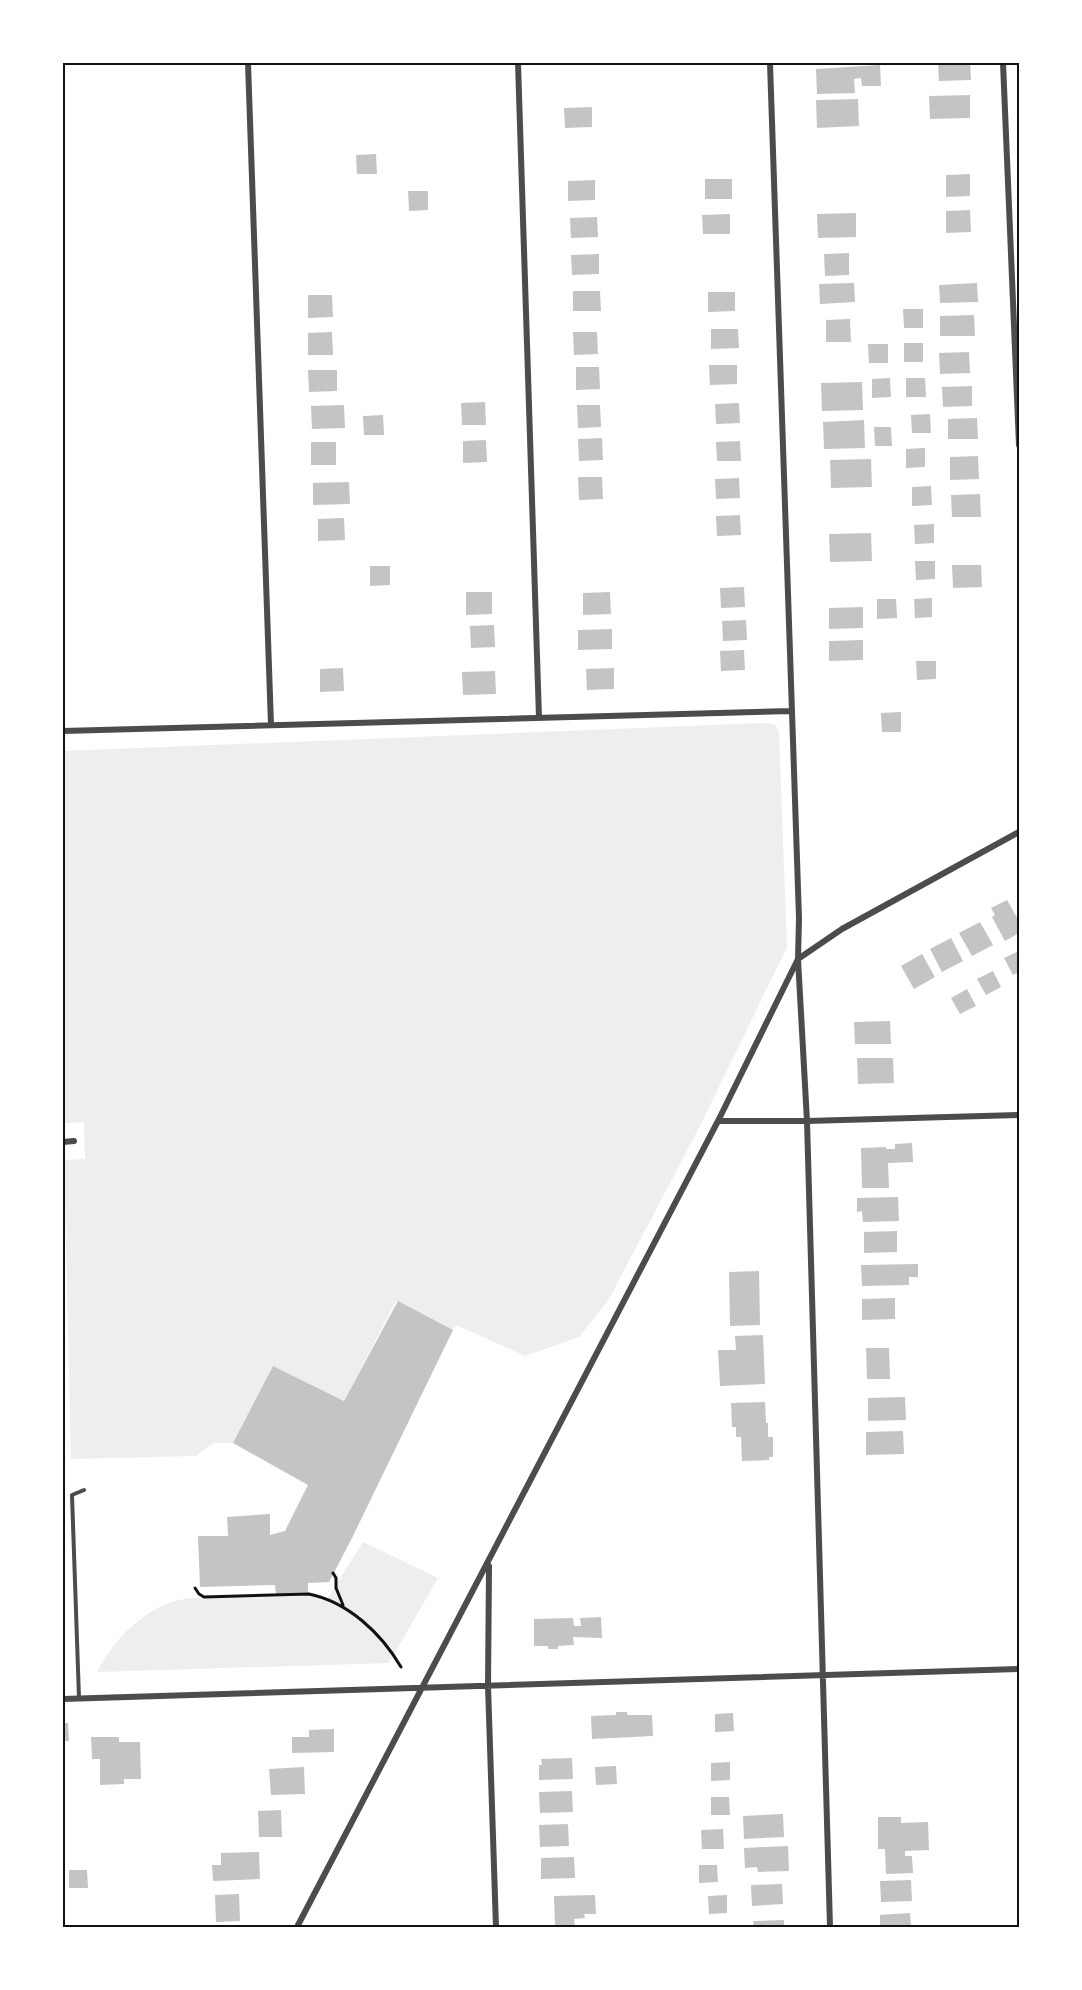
<svg xmlns="http://www.w3.org/2000/svg" width="1082" height="1990" font-family="Ubuntu,sans-serif">
<style>
.green{fill:#eee}
.building{fill:#c4c4c4}
.lines{fill:none;stroke-linecap:round;stroke-linejoin:round}
.path{stroke:#111;stroke-width:3}
.service{stroke:#4c4c4c;stroke-width:4}
.minor{stroke:#4c4c4c;stroke-width:6}
.neatline{fill:none;stroke:#111;stroke-width:2}
</style>
<rect width="100%" height="100%" fill="#fff"/>
<path class="green" d="M766 723 776 725 779 733 787 947 700 1126 609 1299 579 1337 525 1356 456 1325 453 1330 396 1301 344 1401 273 1366 233 1443H213L196 1456 71 1459 64 1160 85 1159 84 1122 63 1123V751Z
M363 1542 438 1578 389 1663 97 1672C115 1636 153 1599 195 1598L314 1596 326 1601Z"/>
<path class="building" d="M938 63H970L971 80 939 81Z
M880 65 881 86H862L861 78 854 79 855 93 817 94 816 69Z
M970 95V118L930 119 929 96Z
M858 99 859 126 817 128 816 100Z
M592 107V127L565 128 564 108Z
M376 154 377 174H357L356 155Z
M970 174V196L946 197V175Z
M705 179H732V199H705Z
M595 180V200L568 201V181Z
M408 191H428V210L409 211Z
M970 210 971 232 946 233V211Z
M856 213V237L818 238 817 214Z
M730 214V234H703L702 215Z
M597 217 598 237 571 238 570 218Z
M849 253V275L825 276 824 254Z
M599 254V274L572 275 571 255Z
M854 283 855 302 820 304 819 284Z
M977 283 978 302 940 303 939 285Z
M573 291H600L601 311H573Z
M708 292H735V311L708 312Z
M308 295H332L333 317 308 318Z
M903 309H923V328H904Z
M974 315 975 336H940V316Z
M850 319 851 342H826V320Z
M711 329H738L739 348 711 349Z
M332 332 333 355H308V333Z
M573 332H597L598 354 574 355Z
M904 343H923V362H904Z
M868 344H888V363H869Z
M969 352 970 373 940 374 939 353Z
M709 365H737V384L710 385Z
M576 367H599L600 389 576 390Z
M308 370H337V391L309 392Z
M890 378 891 397 872 398V379Z
M906 378H925L926 397H906Z
M862 382 863 410 822 411 821 383Z
M972 386V406L943 407 942 387Z
M485 402 486 425H462L461 403Z
M739 403 740 423 716 424 715 404Z
M344 405 345 428 312 429 311 406Z
M577 405H600L601 427 578 428Z
M930 414 931 433H912L911 415Z
M383 415 384 435H364L363 416Z
M977 418 978 439H948V419Z
M864 420 865 448 824 449 823 422Z
M874 427H891L892 446H875Z
M602 438 603 460 579 461 578 439Z
M486 440 487 462 463 463V441Z
M740 441 741 461H717L716 442Z
M311 442H336V465H311Z
M925 448V467L906 468V449Z
M978 456 979 479 950 480V457Z
M871 459 872 487 831 488 830 460Z
M578 477H602L603 499 579 500Z
M739 478 740 498 716 499 715 479Z
M349 482 350 504 313 505V483Z
M931 486 932 505 912 506V487Z
M980 494 981 517H952L951 495Z
M740 515 741 535 717 536 716 516Z
M344 518 345 540 318 541V519Z
M934 524V543L915 544 914 525Z
M871 533 872 561 830 562 829 534Z
M915 561H935V579L916 580Z
M952 565H981L982 587 953 588Z
M370 566H390V585L370 586Z
M744 587 745 607 721 608 720 588Z
M466 592H492V614L466 615Z
M610 592 611 614 583 615V593Z
M932 598V617L915 618 914 599Z
M877 599H896L897 618 877 619Z
M863 607V628L829 629V608Z
M746 620 747 640 723 641 722 621Z
M494 625 495 647 471 648 470 626Z
M612 629V649L578 650V630Z
M863 640V660L829 661V641Z
M744 650 745 670 721 671 720 651Z
M916 661H936V679L917 680Z
M343 668 344 691 320 692V669Z
M614 668V689L587 690 586 669Z
M495 671 496 694 463 695 462 672Z
M901 712V732H882L881 713Z
M1007 900 1019 921V933L1005 941 992 917 995 915 991 908Z
M980 922 993 945 972 956 959 933Z
M951 938 963 961 942 972 930 949Z
M1019 951V972L1013 975 1004 958Z
M922 954 935 977 914 989 901 966Z
M993 971 1001 987 986 995 977 979Z
M967 989 976 1006 960 1014 951 998Z
M890 1021 891 1044H855L854 1022Z
M857 1058H893L894 1083 858 1084Z
M912 1143 913 1162 888 1163 889 1188H862L861 1148 886 1147V1149H895V1144Z
M898 1197 899 1221 863 1222 862 1211 857 1212V1198Z
M897 1231V1252L864 1253V1232Z
M918 1264V1277H909V1285L862 1286 861 1265Z
M759 1271 760 1325 730 1326 729 1272Z
M895 1298V1319L862 1320V1299Z
M398 1301 453 1330 352 1538 329 1582 308 1583V1593L276 1594 275 1585 200 1587 198 1536H228L227 1517 270 1514V1535L285 1531 308 1485 233 1443 273 1366 344 1401Z
M763 1335 765 1384 720 1386 718 1350H736L735 1336Z
M866 1348H889L890 1379H867Z
M905 1397 906 1420 868 1421V1398Z
M765 1402 766 1423H768V1437H773V1457H769V1460L742 1461 741 1437H736V1427H732L731 1403Z
M903 1431 904 1454 866 1455V1432Z
M601 1617 602 1638 573 1637 574 1645 558 1646V1649H548V1646H534V1619L573 1618 574 1626H581L580 1618Z
M616 1712H627V1715H652L653 1736 592 1739 591 1716 616 1715Z
M733 1713 734 1731 715 1732V1714Z
M63 1723H68L69 1741H63Z
M334 1729V1752L292 1753V1737H309V1730Z
M91 1737H119V1742H140L141 1779H124V1784L100 1785V1759H92Z
M572 1758 573 1779 539 1780V1765H542L541 1759Z
M730 1762V1780L711 1781V1763Z
M616 1766 617 1784 596 1785 595 1767Z
M304 1767 305 1794 271 1795 269 1769Z
M572 1791 573 1812 540 1813 539 1792Z
M711 1797H729L730 1815H711Z
M281 1810 282 1837H259L258 1811Z
M783 1814 784 1837 744 1839 743 1816Z
M878 1817H901V1823L928 1822 929 1850 905 1851V1856H912L913 1873 886 1874 885 1849H878Z
M568 1824 569 1846 540 1847 539 1825Z
M723 1829 724 1849H702L701 1830Z
M788 1846 789 1871 758 1872 757 1867 745 1868 744 1848Z
M259 1852 260 1879 213 1881 212 1865H221V1853Z
M574 1857 575 1878 541 1879V1858Z
M699 1865H717L718 1882 699 1883Z
M69 1870H87L88 1888H69Z
M911 1880 912 1901 881 1902 880 1881Z
M782 1884 783 1904 752 1906 751 1885Z
M239 1894 240 1921 216 1922 215 1895Z
M595 1895 596 1914H584L585 1918 574 1919 575 1927H555L554 1896Z
M727 1895V1913L709 1914 708 1896Z
M910 1913 911 1927H880V1915Z
M784 1920V1927H754L753 1921Z"/>
<g class="lines">
<path class="path" d="M333 1573 336 1578V1588L343 1605
M195 1588 199 1594 204 1597 309 1594C348 1602 381 1633 401 1667"/>
<path class="service" d="M79 1698 72 1495 84 1490"/>
<path class="minor" d="M248 63 271 725
M518 63 539 718
M770 63 799 918 798 959 807 1121 830 1927
M1003 63 1019 445
M63 731 791 711
M718 1121H807L1019 1115
M63 1142 74 1141
M489 1566 488 1686 496 1927
M63 1699 1019 1669
M297 1927 718 1121 798 959 842 929 1019 832"/>
</g>
<rect width="1082" height="1990" fill="none" stroke="#ffffff" stroke-width="129"/>
<rect x="64" y="64" width="954" height="1862" class="neatline"/>
</svg>
